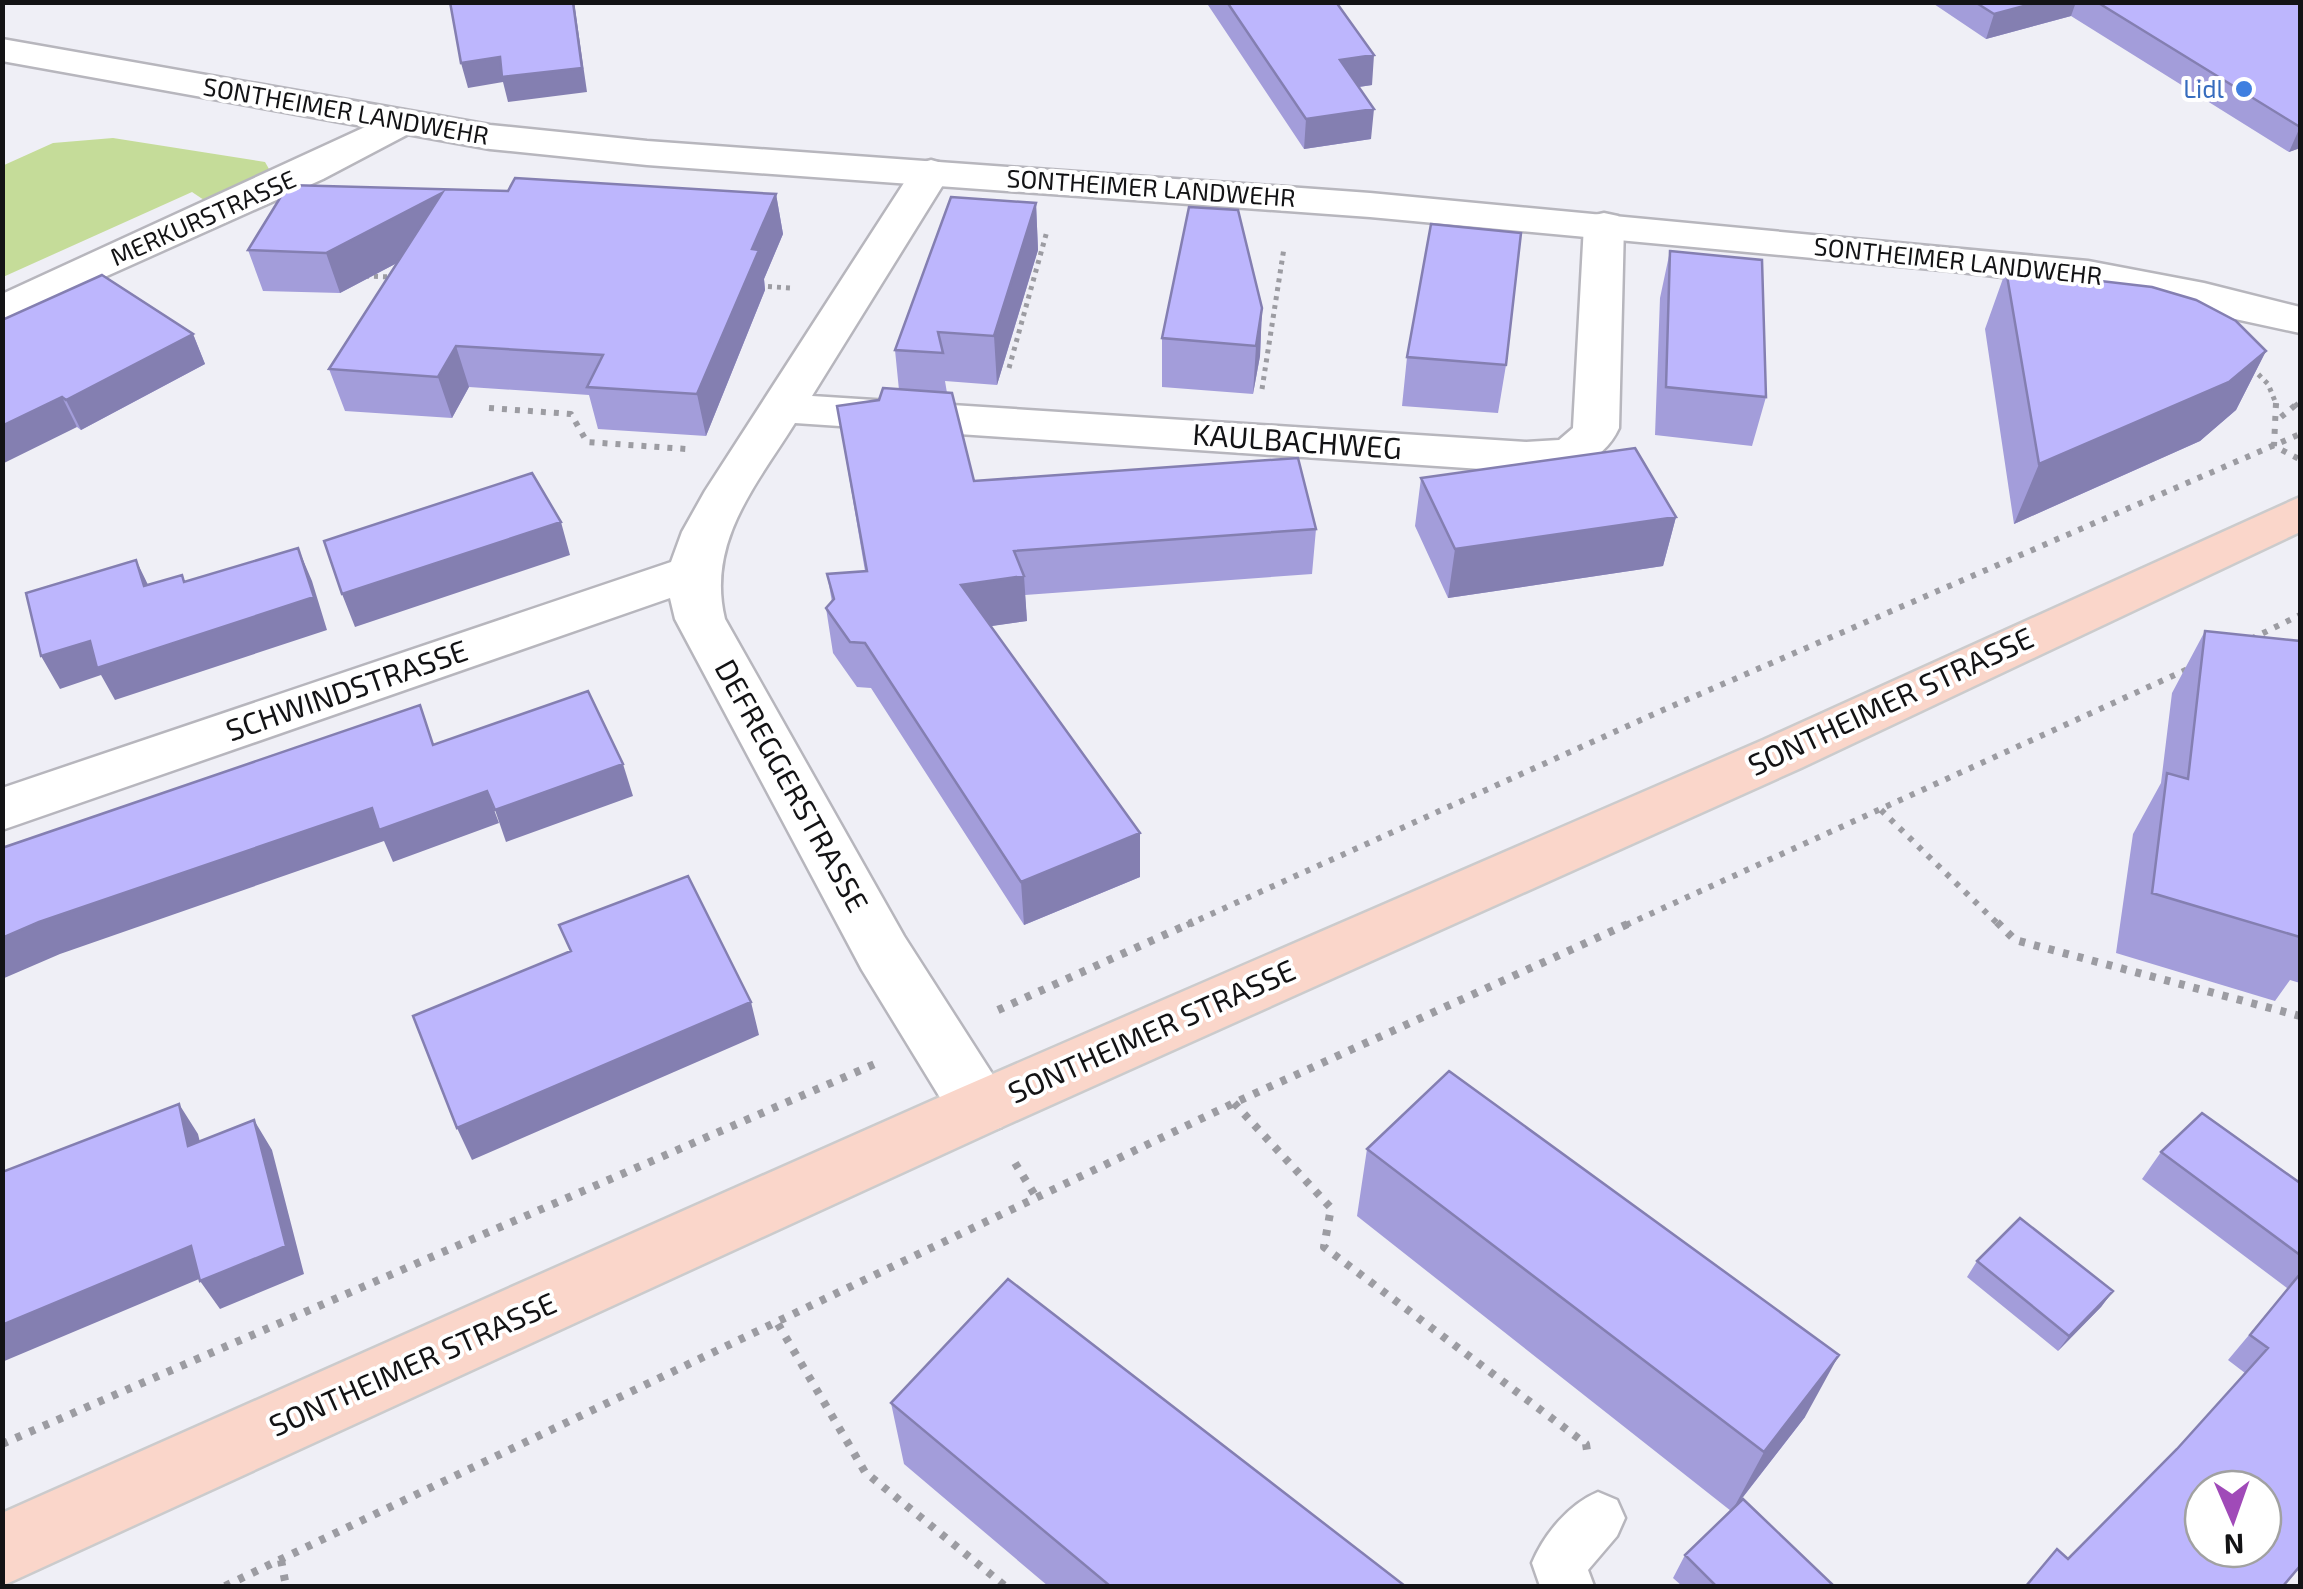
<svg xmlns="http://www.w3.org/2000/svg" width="2303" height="1589" font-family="'Exo 2',sans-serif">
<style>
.green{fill:#c5dc99}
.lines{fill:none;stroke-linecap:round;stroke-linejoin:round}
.lane-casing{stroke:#b7b6bd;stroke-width:5}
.street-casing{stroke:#b7b6bd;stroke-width:5}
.secondary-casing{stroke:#b7b6bd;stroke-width:5}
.primary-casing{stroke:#cbcbcc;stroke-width:5}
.path-far2{stroke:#9c9ca2;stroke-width:5;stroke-dasharray:4 5;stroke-linecap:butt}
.path-far1{stroke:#9c9ca2;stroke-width:6;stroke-dasharray:5 8;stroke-linecap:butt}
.path{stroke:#9c9ca2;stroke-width:8;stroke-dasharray:6 9;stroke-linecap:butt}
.lane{fill:#fff;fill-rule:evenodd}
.street{fill:#fff;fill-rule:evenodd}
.secondary{fill:#fff;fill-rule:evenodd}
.primary{fill:#fad6ca;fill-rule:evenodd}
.wall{fill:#a39dda}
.shaded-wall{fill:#847fb1}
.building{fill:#bdb6fd;stroke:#847fb1;stroke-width:2.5;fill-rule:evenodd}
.shop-dot{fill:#3f7fe0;stroke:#fff;stroke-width:4}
.labels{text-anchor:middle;stroke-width:8;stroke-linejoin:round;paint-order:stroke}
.far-shop-label{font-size:25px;fill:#366cbe;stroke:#fff;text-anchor:end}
.far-street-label{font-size:25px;fill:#131315;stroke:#fff}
.street-label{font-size:30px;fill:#131315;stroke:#fff}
</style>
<rect width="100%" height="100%" fill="#efeff6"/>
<path class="green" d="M113 138 265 162 273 176 207 202 192 192 3 277 2 166 53 143Z"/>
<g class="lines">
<g class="lane-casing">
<path id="lane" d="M1598 1492 1617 1500 1625 1518 1617 1536 1588 1570 1594 1586H1540L1532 1563C1544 1534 1569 1504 1598 1492Z"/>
</g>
<g class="street-casing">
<path id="street" d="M402 110 416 114 421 122 416 130 323 179 2 323V294Z
M931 160 945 164 951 172 812 396 1526 442 1559 440 1573 428 1584 225 1590 216 1604 213 1618 216 1624 225 1619 428C1601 467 1565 469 1526 472L795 423C757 484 706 542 725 619L904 936 1002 1089 1011 1108 1002 1127 980 1135 958 1127 862 970 675 619 670 598 2 830V788L671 562 682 532 705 491 911 172 917 164Z"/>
</g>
<g class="secondary-casing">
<path id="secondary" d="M2 39 490 125 647 141 1370 193 2088 261 2204 283 2300 307V333L2088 287 1952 271 1370 217 647 165 490 149 2 61Z"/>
</g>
<g class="primary-casing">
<path id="primary" d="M2300 497V532L1801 768 1002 1127 2 1586V1513L958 1089 1763 740Z"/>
</g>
<path class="path-far2" d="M365 276 393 277
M759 286 791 288
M1009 368 1047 231
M2252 368 2268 384 2277 406
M1262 389 1284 248
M2295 406 2300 402"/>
<path class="path-far1" d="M2276 403 2274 446 2299 459
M489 408 571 414 587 442 686 449
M2281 417 2298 403
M2251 639 2300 615
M1881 810 1999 925
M1187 925 1663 710 2300 434
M1626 925 2190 668"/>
<path class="path" d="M1997 922 2015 940 2300 1016
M998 1010 1193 922
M1234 1103 1331 1208 1324 1247 1586 1444 1588 1457
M1015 1163 1038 1200
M778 1324 865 1472 1005 1586
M2 1444 877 1063
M281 1560 286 1586
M225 1586 1234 1103 1632 922"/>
<use href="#lane" class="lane"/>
<use href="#street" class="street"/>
<use href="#secondary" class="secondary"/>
<use href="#primary" class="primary"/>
</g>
<path class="wall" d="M1206 2H1336L1372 85 1359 87 1371 139 1304 149Z
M1931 2H2300V148L2289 152 2071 16 1986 39Z
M508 191 776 194 783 234 764 279 765 290 706 436 598 429 589 395 469 387 452 418 345 411 329 369 397 263 340 293 263 291 248 250Z
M1036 203 1038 250 997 385 945 381 947 393 974 481 1316 529 1312 574 1025 595 1027 621 990 626 1140 877 1024 925 871 688 857 687 833 653 826 608 832 602 827 574 865 571 837 406 879 400 899 390 895 350Z
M1670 251 1766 397 1752 446 1655 435 1660 298Z
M2006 270 2266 351 2236 410 2200 441 2014 524 1985 329Z
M1262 308 1260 356 1253 394 1162 387V338Z
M2 320 193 334 205 364 81 430 77 427Z
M1407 357 1506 365 1498 413 1402 406Z
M1421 478 1676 517 1663 566 1448 598 1415 526Z
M2205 631 2300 641V983L2290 980 2275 1001 2116 953 2133 834 2161 783 2172 693Z
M1367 1149 1805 1417 1737 1505 1834 1586H1682L1673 1578 1685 1555 1731 1511 1357 1216Z
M2161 1152 2300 1183V1566L2068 1559 2177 1449 2245 1373 2228 1360 2296 1279 2287 1288 2142 1179Z
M1977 1261 2113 1291 2101 1307 2058 1351 1967 1277Z
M891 1403 1405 1586H1048L904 1464Z"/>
<path class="shaded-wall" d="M573 2H574L587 92 508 102 503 82 468 88 461 63 500 57Z
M2039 2H2076L2071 16 1986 39 1994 14Z
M1374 55 1372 85 1338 90 1340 60Z
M1374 109 1371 139 1304 149 1306 119Z
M2300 127V148L2289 152Z
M442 193 454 233 340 293 326 253Z
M776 194 783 234 764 279 765 290 706 436 697 394 752 249Z
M1036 203 1038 250 997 385 994 336Z
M1262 308 1260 356 1253 394 1256 346Z
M193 334 205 364 81 430 66 400Z
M456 346 469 387 452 418 438 377Z
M2266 351 2236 410 2200 441 2014 524 2039 464Z
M62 397 77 427 2 464V426Z
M1676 517 1663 566 1448 598 1455 549Z
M561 522 570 555 355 627 342 594Z
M298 548 312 581 327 630 115 700 101 675 60 689 41 656Z
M136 560 152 593 144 586Z
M1024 576 1027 621 965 630 961 585Z
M623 764 633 796 506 842 495 810Z
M487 791 499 823 393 862 384 841 60 954 2 979V938L39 922 372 808Z
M1140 833V877L1024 925 1021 882Z
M751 1002 759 1035 472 1160 457 1128Z
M179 1104 198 1134 208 1175 188 1146Z
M254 1120 272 1150 304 1274 220 1309 200 1281Z
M191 1246 211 1274 2 1362V1325Z
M2113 1291 2101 1307 2058 1351 2069 1336Z
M1839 1355 1805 1417 1732 1511 1764 1452Z"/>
<path class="building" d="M450 2H573L582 68 502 77 500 57 461 63Z
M1227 2H1336L1374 55 1340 60 1374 109 1306 119Z
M1975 2H2039L1994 14Z
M2097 2H2300V127Z
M515 178 776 194 752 249 759 250 697 394 587 387 603 355 456 346 438 377 329 369 442 193 326 253 248 250 288 185 508 191Z
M951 197 1036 203 994 336 938 332 943 353 895 350Z
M1189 207 1238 210 1262 308 1256 346 1162 338Z
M1431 224 1521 233 1506 365 1407 357Z
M1670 251 1762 260 1766 397 1666 387Z
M2006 270 2152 287 2196 300 2236 321 2266 351 2229 382 2039 464Z
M102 275 193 334 66 400 62 397 2 426V320Z
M883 388 952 393 974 481 1298 458 1316 529 1014 551 1024 576 961 585 1140 833 1021 882 865 643 850 642 826 608 834 599 827 574 867 571 837 406 879 400Z
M1635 448 1676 517 1455 549 1421 478Z
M532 473 561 522 342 594 324 541Z
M298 548 314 597 97 668 90 641 41 656 26 593 136 560 144 586 182 575 184 582Z
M2205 631 2300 641V937L2152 893 2167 773 2188 779Z
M588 691 623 764 495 810 487 791 379 830 372 808 39 922 2 938V848L420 705 433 745Z
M688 876 751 1002 457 1128 413 1016 571 951 559 925Z
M1449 1071 1839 1355 1764 1452 1367 1149Z
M179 1104 188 1146 254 1120 286 1246 200 1281 191 1246 2 1325V1172Z
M2202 1113 2300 1183V1255L2161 1152Z
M2020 1218 2113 1291 2069 1336 1977 1261Z
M2300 1274V1566L2283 1586H2026L2057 1549 2068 1559 2177 1449 2268 1348 2250 1335ZM2203 1489H2263V1549H2203Z
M1008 1279 1405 1586H1110L891 1403Z
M1743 1499 1834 1586H1716L1685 1555Z"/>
<circle class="shop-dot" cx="2244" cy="89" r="10"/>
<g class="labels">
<g class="far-shop-label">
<text x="2224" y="98">Lidl</text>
</g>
<g class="far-street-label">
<text transform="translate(346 111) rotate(10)" y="9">SONTHEIMER LANDWEHR</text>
<text transform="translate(1151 188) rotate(4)" y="9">SONTHEIMER LANDWEHR</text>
<text transform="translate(203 218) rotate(-24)" y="9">MERKURSTRASSE</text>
<text transform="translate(1958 261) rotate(6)" y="9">SONTHEIMER LANDWEHR</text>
</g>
<g class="street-label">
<text transform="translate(1297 442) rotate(4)" y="10">KAULBACHWEG</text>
<text transform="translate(347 691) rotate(-19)" y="10">SCHWINDSTRASSE</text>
<text transform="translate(1891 702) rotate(-25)" y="10">SONTHEIMER STRASSE</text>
<text transform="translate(791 786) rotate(61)" y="10">DEFREGGERSTRASSE</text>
<text transform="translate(1152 1032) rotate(-24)" y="10">SONTHEIMER STRASSE</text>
<text transform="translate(413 1365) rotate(-24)" y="10">SONTHEIMER STRASSE</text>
</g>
</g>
<rect width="2303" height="1589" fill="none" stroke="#131315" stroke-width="10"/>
<g transform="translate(2233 1519) rotate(178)"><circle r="48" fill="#ffffff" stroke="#a1a1a1" stroke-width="2.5"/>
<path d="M0-8L18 38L0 25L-18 38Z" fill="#a04ab8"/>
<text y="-15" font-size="28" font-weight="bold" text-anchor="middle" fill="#131315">N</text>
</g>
</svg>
